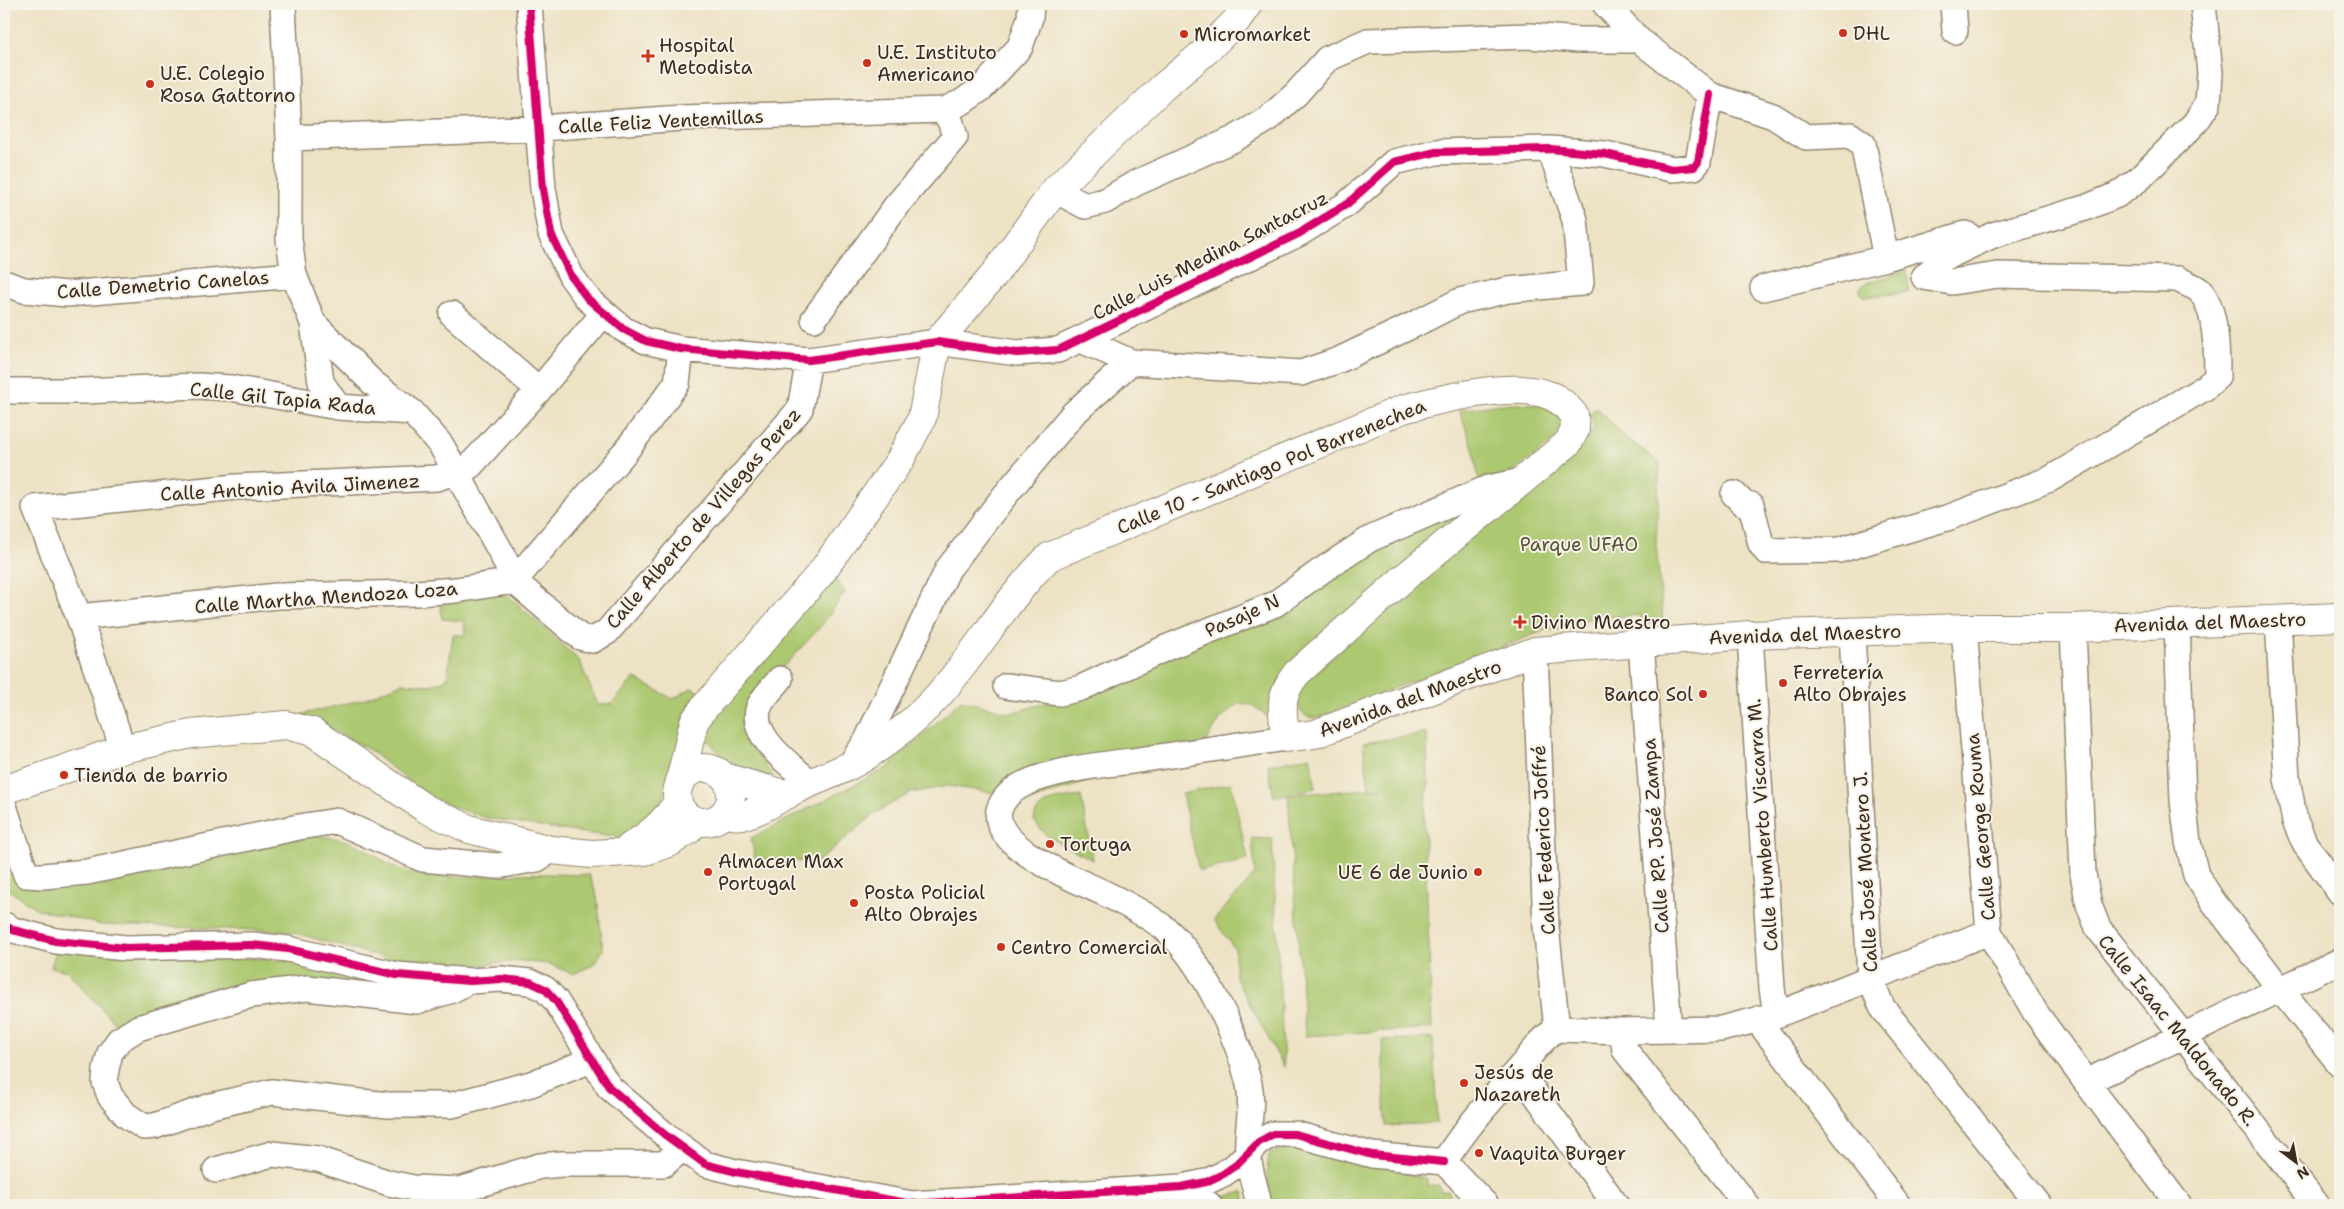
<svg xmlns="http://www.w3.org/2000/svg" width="2344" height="1209" font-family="'Shantell Sans',sans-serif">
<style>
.green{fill:#acc86f;stroke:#747946}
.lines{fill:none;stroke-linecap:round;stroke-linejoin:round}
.minor-casing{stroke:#948671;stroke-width:28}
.major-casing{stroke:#948671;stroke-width:30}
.minor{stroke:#fff;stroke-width:25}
.major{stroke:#fff;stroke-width:28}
.cycleway-casing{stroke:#f7f3e8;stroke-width:11}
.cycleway{stroke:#d6006c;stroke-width:8}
.poi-dot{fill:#c8321e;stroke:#f7f3e8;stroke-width:2}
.labels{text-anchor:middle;stroke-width:4;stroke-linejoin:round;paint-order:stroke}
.poi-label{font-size:19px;fill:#3b2a1e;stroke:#f7f3e8;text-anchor:start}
.street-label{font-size:19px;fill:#3b2a1e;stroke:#f7f3e8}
.park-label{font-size:19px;fill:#575232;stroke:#f7f3e8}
</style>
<rect width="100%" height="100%" fill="#f7f3e8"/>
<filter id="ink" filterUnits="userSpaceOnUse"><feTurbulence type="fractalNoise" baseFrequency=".02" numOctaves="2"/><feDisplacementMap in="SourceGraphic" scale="10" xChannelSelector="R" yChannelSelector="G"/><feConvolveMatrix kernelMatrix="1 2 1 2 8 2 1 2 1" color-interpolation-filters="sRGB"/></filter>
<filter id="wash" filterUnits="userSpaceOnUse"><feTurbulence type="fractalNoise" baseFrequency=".0096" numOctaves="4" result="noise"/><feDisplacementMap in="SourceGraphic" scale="20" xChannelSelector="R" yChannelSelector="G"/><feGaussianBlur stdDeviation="1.12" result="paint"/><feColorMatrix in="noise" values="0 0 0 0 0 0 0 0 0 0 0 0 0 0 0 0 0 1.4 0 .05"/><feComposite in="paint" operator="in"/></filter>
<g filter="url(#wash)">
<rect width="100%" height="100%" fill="#ede2c4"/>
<path class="green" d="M1907 270 1909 292 1864 297 1859 290 1864 284Z
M1502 404C1515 405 1532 402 1544 406 1596 421 1523 465 1505 476 1497 480 1488 483 1480 486L1473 448 1459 410Z
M1596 407 1623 435 1660 463 1656 542 1663 620 1644 623 1639 615 1586 619 1580 629 1546 630 1317 718C1298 719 1294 701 1299 686L1462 543 1588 438 1594 427 1591 413Z
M1487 495 1270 718 1252 705 1239 703 1220 719 1206 742 1035 799 948 786 910 793 876 813 817 862 755 859 751 838 887 768 961 700 1010 713 1087 692 1346 560Z
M831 574 845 592 822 625 747 706 741 724 755 751 774 777 740 769 724 759 708 740 709 723Z
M502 590 579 660 598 705 612 704 634 678 673 699 691 688 698 691 685 713 670 779 657 814 636 831 619 837 576 832 487 818 434 801 368 749 319 722 288 718 364 699 402 683 431 685 447 679 453 635H465L464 621 442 619 440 596Z
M1427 733 1428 785 1424 816 1432 1028 1305 1036 1288 795 1382 788H1369L1363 743Z
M1310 756 1316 788 1274 797 1268 765Z
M1231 783 1248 860 1199 871 1182 794Z
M1081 796 1093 860 1048 837 1034 821C1035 799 1064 799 1081 796Z
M306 836C328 836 346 838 365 849 382 859 388 867 409 872 446 880 483 876 520 874 543 873 566 875 589 875L597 896 603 951 593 965 573 974 549 964 519 961 474 966 392 960 288 931 102 925 37 909 4 887V871L50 888 175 868 280 840Z
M1252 838 1272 839 1284 1067 1235 977V949L1214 920 1255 874Z
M56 950 283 960 397 988 338 985 121 1030 67 971 51 967Z
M1433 1038 1437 1123 1386 1126 1382 1040Z
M1291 1145 1360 1160 1427 1179 1428 1186 1439 1185 1441 1192 1449 1191 1450 1198 1459 1197 1460 1204 1466 1202 1467 1205H1271L1267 1172 1269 1155Z
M1244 1192 1246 1205H1226L1219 1198Z"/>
</g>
<g filter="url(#ink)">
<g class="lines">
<g class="minor-casing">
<path id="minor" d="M283 4 289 138V239L294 275 313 323 321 382 338 407
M529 4 543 189 551 234 571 276 588 299 623 329 646 341 681 349 809 360 937 342 1017 353 1058 350 1298 234 1347 204 1394 162 1436 152 1550 149 1605 154 1672 169 1694 167 1698 162 1710 95
M1605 4 1639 40
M1953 4 1955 31
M289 138 540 128 682 118 944 110 962 102 982 88 1020 47 1030 18 1031 4
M1055 190 1085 206 1105 201 1136 183 1234 139 1268 119 1296 94 1327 59 1368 41 1530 36 1578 40H1639L1710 95 1773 116 1806 137 1850 135 1863 144 1886 258
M4 283 24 290 67 294 294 275
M1763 288 1886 258 1965 234 1968 235
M452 314 539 390
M814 319 896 206 955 137 951 123 944 110
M313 323 373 383 412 412 441 445 501 552 514 581 580 637 593 640 607 632 800 409 809 360
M1079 339 1131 362 1301 373 1339 360 1415 324 1460 301 1508 290 1581 283 1575 220 1550 149
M4 391H83L198 386 231 388 338 407 412 412
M1734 494 1743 503 1751 505 1761 544 1766 551 1839 550 1950 517 2050 479 2206 387 2217 377C2217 355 2217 307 2199 290 2194 286 2184 283 2178 279L1998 275 1952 282 1924 277 1944 258 1993 235 2085 208 2117 195 2139 179 2195 123 2208 104 2210 73 2203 4
M514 581 625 452 677 383 681 349
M79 617 277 596 417 593 456 590 514 581
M2278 619 2287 779 2295 821 2305 844 2340 892
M2177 623 2183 801 2188 842 2196 875 2212 900 2280 989 2340 1064
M1964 628 1989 932 2035 1012 2086 1082 2179 1205
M2073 628 2083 874 2089 905 2098 928 2317 1205
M1852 633 1870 978 1882 1007 2039 1205
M1750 635 1772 988 1776 1015
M1641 642 1669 1030
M1535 651 1546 927 1557 1029
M780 679C774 687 762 698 759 707 748 736 793 767 811 783
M1006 686 1060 693 1081 688 1168 647 1275 604 1321 571 1370 539 1488 488 1522 481
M123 749 79 617 35 508 236 487 437 478 470 466 539 390 604 313
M850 765 867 740 948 569 1006 494 1073 414 1131 362
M4 806 26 875 43 876 87 872 299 827 337 821 423 859 497 866 537 859 551 850
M4 925 13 930 56 941 126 948 252 945 288 949 397 975 470 981 501 979 530 982 545 989 556 1001 609 1087 664 1134 705 1164 736 1172 912 1204 1182 1187 1206 1182 1223 1174 1236 1165 1259 1142 1273 1134H1295L1372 1155 1444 1162
M463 984 452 990 417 1001 307 988 251 995 138 1028 119 1040 110 1053 106 1069 105 1082 110 1096 126 1115 144 1127 155 1126 211 1106 272 1092 388 1105H452L531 1084 591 1060
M1761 1018 1765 1030 1898 1205
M1622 1031 1625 1050 1747 1205
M1513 1075 1526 1081 1616 1205
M2086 1082 2340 961
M1444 1162C1466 1127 1495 1095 1522 1065 1533 1052 1543 1037 1557 1029L1622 1031 1721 1029 1776 1015 1989 932
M1444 1162 1486 1205
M216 1170 272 1154 318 1159 389 1183 413 1188 460 1190 540 1166 562 1164H664L683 1148
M1182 1187 1202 1198 1209 1205
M1259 1205C1256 1188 1249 1171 1248 1153 1246 1130 1254 1107 1249 1084 1238 1037 1201 957 1163 927 1147 915 1128 905 1110 896 1083 882 990 849 999 810 1002 800 1011 791 1020 786 1050 770 1099 765 1132 761 1183 753 1235 746 1286 738"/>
</g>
<g class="major-casing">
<path id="major" d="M677 795a27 27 0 1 1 54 0a27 27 0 1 1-54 0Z
M727 778 787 795
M680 781 694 722 703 709 821 573 900 460 922 418 937 342 993 276 1055 190 1163 87 1207 50 1236 21 1248 4
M4 790 123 749 191 734 286 725 313 732 426 809 469 829 551 850 592 854 645 851 669 843 689 830 694 820
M725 813C745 822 770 804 787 794 807 783 829 776 849 766 883 748 924 714 948 684 983 642 1010 595 1049 557L1403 409C1440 399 1515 380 1551 396 1561 400 1567 407 1574 415L1575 430 1568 443 1405 577 1297 673C1278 696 1282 711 1286 738L1315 734 1535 651 1750 635 1964 628H2073L2340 617
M630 847C650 834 665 822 678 802"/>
</g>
<use href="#minor" class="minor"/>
<use href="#major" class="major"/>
<g class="cycleway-casing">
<path id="cycleway" d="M529 4 543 189 551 234 571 276 588 299 623 329 646 341 681 349 809 360 937 342 1017 353 1058 350 1298 234 1347 204 1394 162 1436 152 1550 149 1605 154 1672 169 1694 167 1698 162 1710 95
M4 925 13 930 56 941 126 948 252 945 288 949 397 975 470 981 501 979 530 982 545 989 556 1001 609 1087 664 1134 705 1164 736 1172 912 1204 1182 1187 1206 1182 1223 1174 1236 1165 1259 1142 1273 1134H1295L1372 1155 1444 1162"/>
</g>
<use href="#cycleway" class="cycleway"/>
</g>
</g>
<g class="poi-dot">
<circle cx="1843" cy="33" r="5"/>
<circle cx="1184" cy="34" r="5"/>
<path d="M645.5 48.5h5v5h5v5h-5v5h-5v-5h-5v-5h5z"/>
<circle cx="867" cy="63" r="5"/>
<circle cx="150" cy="84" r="5"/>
<path d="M1517.5 614.5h5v5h5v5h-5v5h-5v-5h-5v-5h5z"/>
<circle cx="1783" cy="683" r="5"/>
<circle cx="1703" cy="694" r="5"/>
<circle cx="64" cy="775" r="5"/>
<circle cx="1050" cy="844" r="5"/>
<circle cx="708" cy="872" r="5"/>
<circle cx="1478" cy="872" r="5"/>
<circle cx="854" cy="903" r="5"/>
<circle cx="1001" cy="947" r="5"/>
<circle cx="1464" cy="1083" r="5"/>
<circle cx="1479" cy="1153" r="5"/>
</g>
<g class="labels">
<g class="poi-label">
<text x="1853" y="40">DHL</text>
<text x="1194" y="41">Micromarket</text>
<text x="659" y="52">Hospital<tspan x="659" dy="22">Metodista</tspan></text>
<text x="877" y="59">U.E. Instituto<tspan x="877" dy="22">Americano</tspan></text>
<text x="160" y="80">U.E. Colegio<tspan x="160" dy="22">Rosa Gattorno</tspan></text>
<text x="1531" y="629">Divino Maestro</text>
<text x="1793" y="679">Ferretería<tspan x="1793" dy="22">Alto Obrajes</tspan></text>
<text x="1693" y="701" text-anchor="end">Banco Sol</text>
<text x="74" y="782">Tienda de barrio</text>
<text x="1060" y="851">Tortuga</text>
<text x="718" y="868">Almacen Max<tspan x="718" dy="22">Portugal</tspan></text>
<text x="1468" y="879" text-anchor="end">UE 6 de Junio</text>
<text x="864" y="899">Posta Policial<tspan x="864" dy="22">Alto Obrajes</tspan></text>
<text x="1011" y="954">Centro Comercial</text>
<text x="1474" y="1079">Jesús de<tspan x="1474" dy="22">Nazareth</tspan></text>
<text x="1489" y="1160">Vaquita Burger</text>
</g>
<g class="street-label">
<text transform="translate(661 121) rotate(-3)" y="7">Calle Feliz Ventemillas</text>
<text transform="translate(1210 255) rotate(-27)" y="7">Calle Luis Medina Santacruz</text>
<text transform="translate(163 284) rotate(-4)" y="7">Calle Demetrio Canelas</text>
<text transform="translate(283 398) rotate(6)" y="7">Calle Gil Tapia Rada</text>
<text transform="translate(1271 466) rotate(-22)" y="7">Calle 10 - Santiago Pol Barrenechea</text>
<text transform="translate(290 487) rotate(-3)" y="7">Calle Antonio Avila Jimenez</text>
<text transform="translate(703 518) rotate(-49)" y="7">Calle Alberto de Villegas Perez</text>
<text transform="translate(326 597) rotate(-4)" y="7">Calle Martha Mendoza Loza</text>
<text transform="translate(1242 615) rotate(-24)" y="7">Pasaje N</text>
<text transform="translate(2210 622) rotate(-2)" y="7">Avenida del Maestro</text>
<text transform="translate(1805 634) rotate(-2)" y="7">Avenida del Maestro</text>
<text transform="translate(1410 698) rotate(-20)" y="7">Avenida del Maestro</text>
<text transform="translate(1762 825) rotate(-94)" y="7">Calle Humberto Viscarra M.</text>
<text transform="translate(1980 827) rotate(-95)" y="7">Calle George Rouma</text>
<text transform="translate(1655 836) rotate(-94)" y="7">Calle RP. José Zampa</text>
<text transform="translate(1543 840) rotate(-93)" y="7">Calle Federico Joffré</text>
<text transform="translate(1865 872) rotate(-93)" y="7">Calle José Montero J.</text>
<text transform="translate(2178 1030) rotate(51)" y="7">Calle Isaac Maldonado R.</text>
</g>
<g class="park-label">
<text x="1579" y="551">Parque UFAO</text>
</g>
</g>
<rect width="2344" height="1209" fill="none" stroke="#f7f3e8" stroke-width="20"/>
<g transform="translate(2296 1162) rotate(148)" stroke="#f7f3e8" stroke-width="4" paint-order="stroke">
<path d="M0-4L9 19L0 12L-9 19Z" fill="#3b2a1e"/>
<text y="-8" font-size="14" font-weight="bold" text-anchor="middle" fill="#3b2a1e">N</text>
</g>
</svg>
